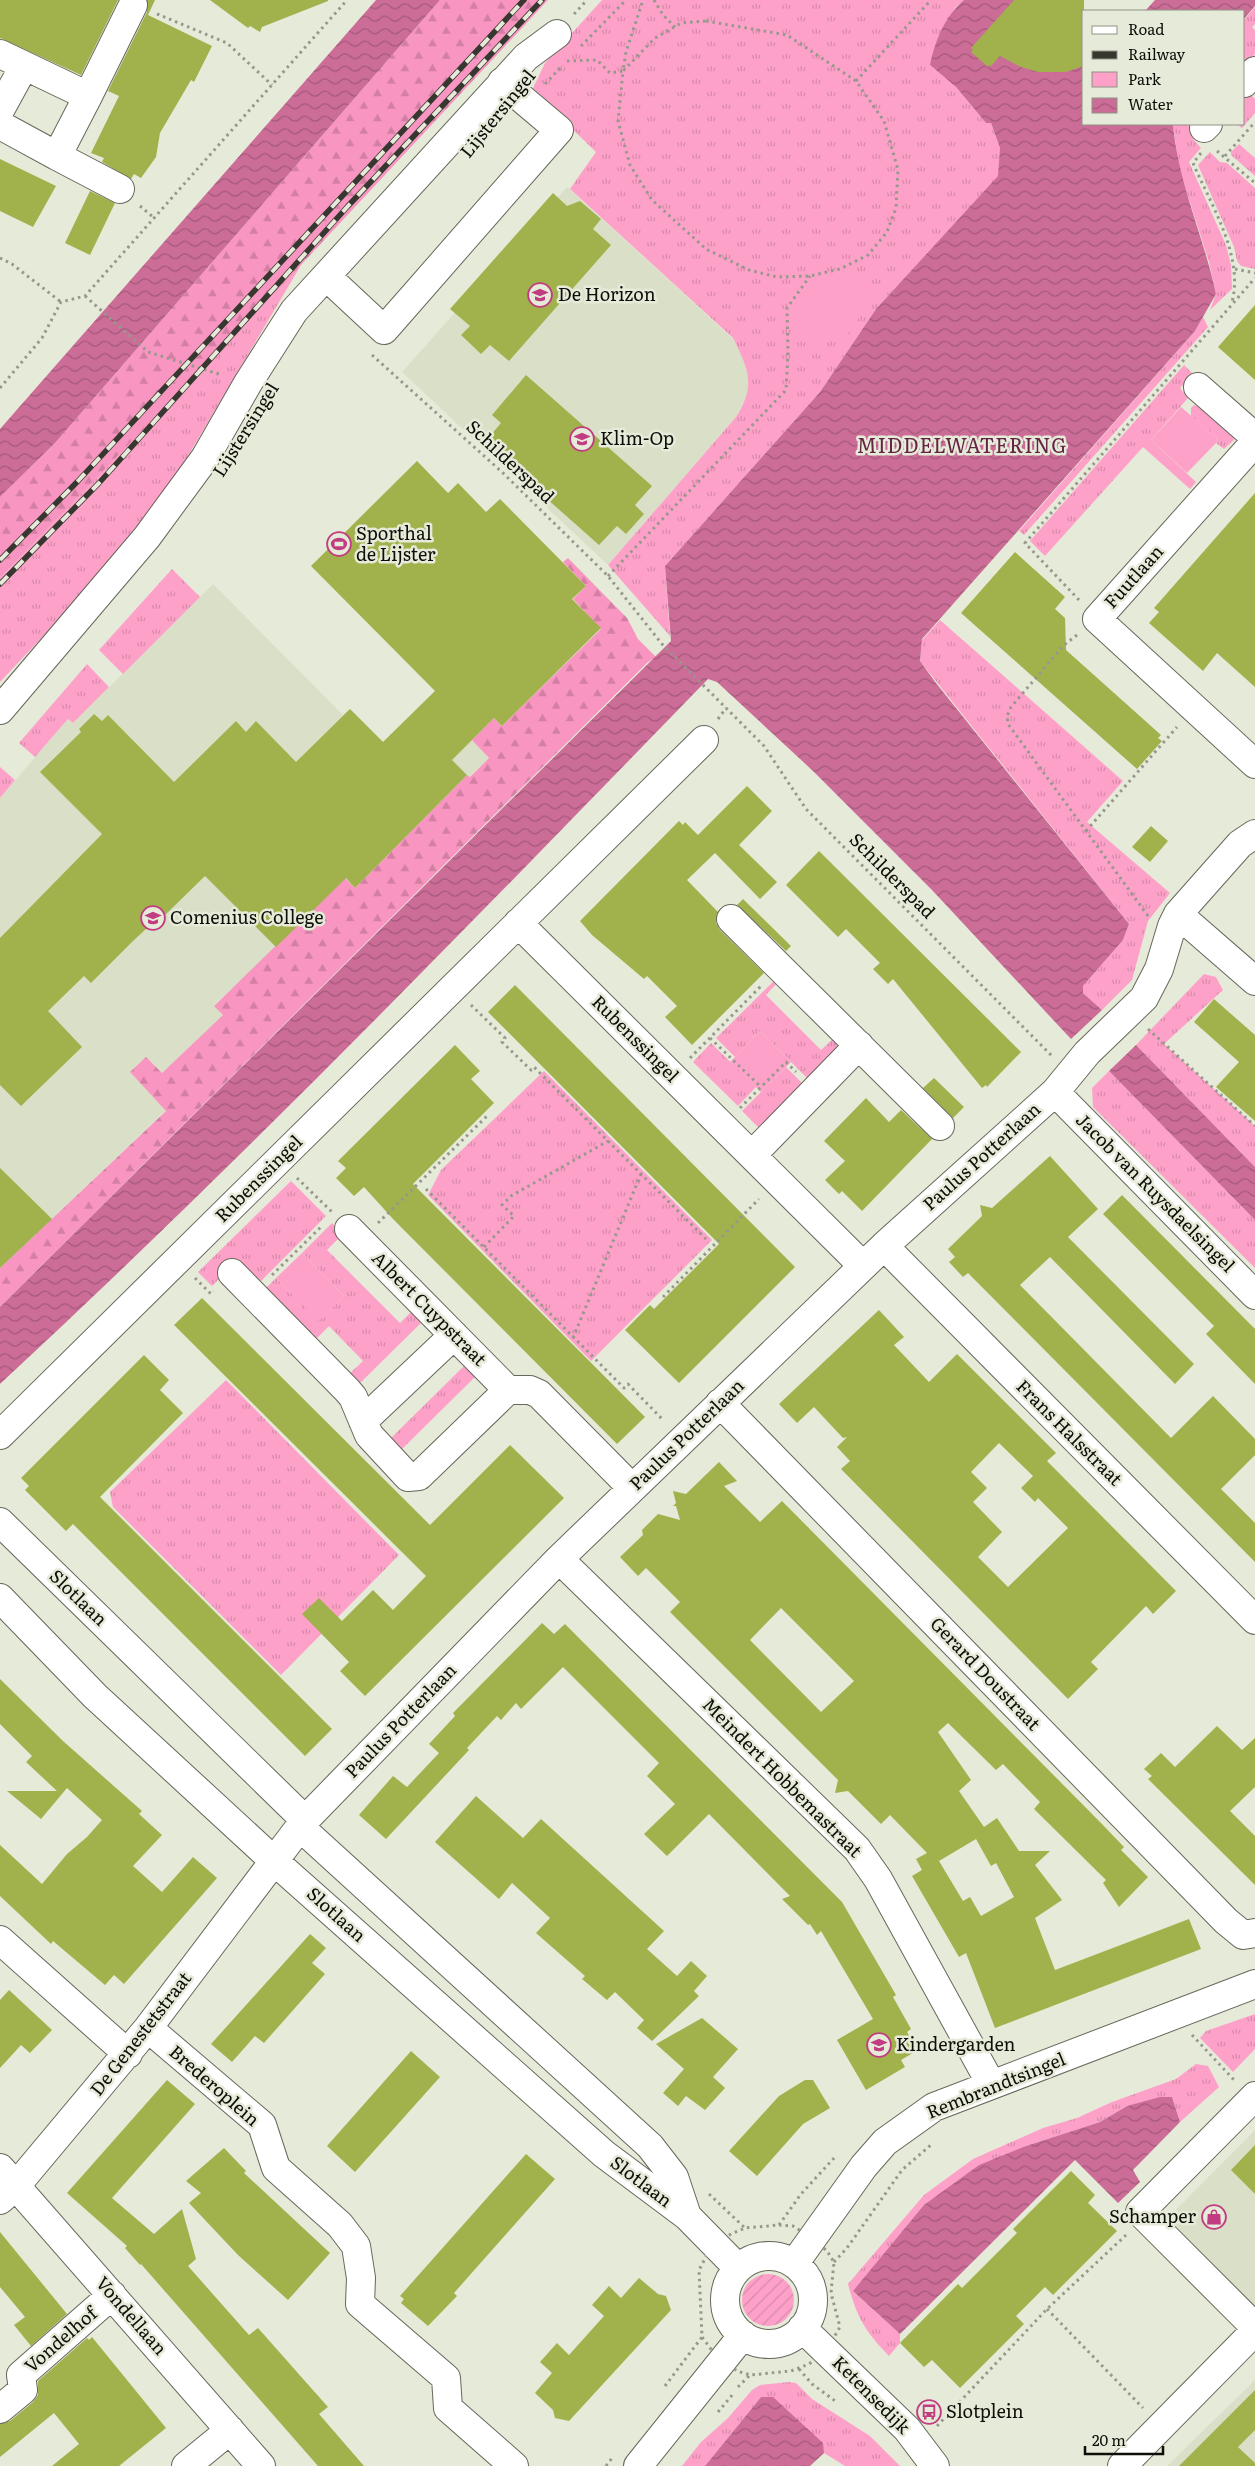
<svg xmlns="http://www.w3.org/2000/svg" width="1255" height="2466" font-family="Literata,serif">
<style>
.built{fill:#dae0c7}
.grass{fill:url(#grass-tufts)}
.forest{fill:url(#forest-firs)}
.park{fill:#fea1c9}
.garden{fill:url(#garden-furrows)}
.water{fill:url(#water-waves)}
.building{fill:#a1b24c;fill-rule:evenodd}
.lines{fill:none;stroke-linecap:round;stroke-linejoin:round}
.minor-casing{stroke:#65685a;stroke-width:30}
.path{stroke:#96988c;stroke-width:3;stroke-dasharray:2.5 4;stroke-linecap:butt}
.minor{stroke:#fff;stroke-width:28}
.rail-casing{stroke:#36382f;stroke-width:5.5}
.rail{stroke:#e6ead9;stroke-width:4;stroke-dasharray:11;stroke-linecap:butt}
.labels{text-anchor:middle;stroke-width:5;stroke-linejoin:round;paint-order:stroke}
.street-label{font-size:18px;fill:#0d0e08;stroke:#e6ead9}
.poi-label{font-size:18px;fill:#0d0e08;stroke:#e6ead9;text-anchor:start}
.quarter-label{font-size:20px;letter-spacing:1px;fill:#652444;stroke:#e6ead9}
</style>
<defs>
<pattern id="grass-tufts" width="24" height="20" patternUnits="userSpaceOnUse" patternTransform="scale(1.25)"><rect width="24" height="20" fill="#fea1c9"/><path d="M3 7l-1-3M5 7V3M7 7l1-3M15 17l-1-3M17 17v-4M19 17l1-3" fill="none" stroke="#d889ab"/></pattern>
<pattern id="forest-firs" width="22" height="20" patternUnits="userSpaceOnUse" patternTransform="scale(1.25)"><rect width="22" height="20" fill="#f895c0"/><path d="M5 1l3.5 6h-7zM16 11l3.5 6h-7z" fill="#d37fa4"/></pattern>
<pattern id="garden-furrows" width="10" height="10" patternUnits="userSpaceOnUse" patternTransform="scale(1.25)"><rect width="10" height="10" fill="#fea1c9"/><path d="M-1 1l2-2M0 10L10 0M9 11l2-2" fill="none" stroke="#d889ab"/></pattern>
<pattern id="water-waves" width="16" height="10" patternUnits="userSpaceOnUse" patternTransform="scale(1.25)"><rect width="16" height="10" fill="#cc6d98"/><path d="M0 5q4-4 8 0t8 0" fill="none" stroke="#a4587a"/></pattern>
</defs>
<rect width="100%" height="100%" fill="#e6ead9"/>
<path class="built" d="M567 187 733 339 747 365 750 377 748 392 736 417 608 565 402 372Z
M213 584 343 715 350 709 383 742 435 691 472 740 489 758 469 777 467 775 355 888 276 947 214 1005 223 1015 162 1073 146 1057 130 1072 166 1110 0 1268V798L68 719 73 723Z
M1255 2130V2346L1150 2236Z
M1255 2380V2466H1167Z"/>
<path class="grass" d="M602 0H964L955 8 930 65 956 87 986 123H991L1000 148 999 176 876 309 820 392 665 566 670 636 608 565 736 417C756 385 749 370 733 338L570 189 596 152 532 90 545 63Z
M1255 7V24L1252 27 1255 30V54L1244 66V20Z
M1249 93 1255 99V113L1242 128 1237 124H1244V99Z
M1173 124H1191L1199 132 1193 139 1201 148 1189 162 1226 245 1231 265 1232 289 1210 310 1216 294 1209 262 1179 168Z
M1239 144 1255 158V176L1231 155V152Z
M1210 152 1220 162 1227 163 1255 188V269L1241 266 1237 261 1234 247 1198 165Z
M304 260 146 527 0 682V578Z
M1203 317 1208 327 1024 535 1019 531 1195 331Z
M1184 365 1193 374 1180 388 1188 398 1151 440 1196 482 1190 489 1143 447 1045 556 1030 541Z
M1194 405 1198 406 1233 436 1234 440 1224 449 1216 443 1217 438 1191 416V408Z
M172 569 200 597 123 674 99 650Z
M940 620 1123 781 1087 822 1170 893 1148 921 1132 980 1102 1010 1083 993V986L1123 940 1129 924 920 661 922 640Z
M87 664 109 687 73 723 68 719 35 757 19 743Z
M0 767 15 780 0 798Z
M1204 974 1216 977 1223 990 1164 1044 1255 1126V1167L1136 1045Z
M777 978 779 981 766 995 821 1050 835 1037 838 1047 810 1081 760 1031 735 1057 716 1038Z
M711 1043 756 1087 738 1106 693 1062Z
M786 1067 805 1086 761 1130 742 1111Z
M544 1071 712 1240 591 1361 428 1195 441 1170Z
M1109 1071 1255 1220V1268L1093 1107 1092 1088Z
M291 1181 326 1216 259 1283 237 1261 212 1286 198 1272Z
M332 1223 343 1234 327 1250 400 1323 417 1306 424 1320 355 1388 345 1378 363 1361 329 1326 315 1340 265 1289 276 1278 319 1320 344 1296 302 1253Z
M465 1365 476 1376 400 1451 389 1440Z
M226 1380 399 1555 281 1675 113 1507 110 1492Z
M1255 2014V2049L1233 2072 1200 2038 1206 2031Z
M1196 2064 1208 2066 1219 2087 1180 2122 1172 2097 1127 2106 1100 2122 1026 2146 853 2291 900 2334V2343L889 2356C865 2331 857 2318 848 2284L924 2195 973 2159 1043 2128 1077 2118 1112 2102 1176 2079Z
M789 2382 796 2383 812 2399 870 2436 900 2466H845L824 2453 822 2443 761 2397 705 2466H682L701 2442 728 2418 752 2390 760 2385Z"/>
<path class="forest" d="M440 0H548L285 282 0 578V497L55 443Z
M568 558 627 618 638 639 656 657 648 662 0 1307V1268L166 1111 130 1072 146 1057 162 1073 223 1015 214 1006 345 878 355 888 467 775 470 777 489 758 472 740 494 718 502 726 601 629 573 599 586 586 563 562Z"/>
<path class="park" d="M840 269 858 275 866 288 864 308 850 332 812 345 796 336 787 308 810 276Z
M1181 407 1217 438 1216 443 1187 473 1151 440Z
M760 1031 791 1062 761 1092 730 1062Z
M302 1253 344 1296 319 1321 276 1278Z"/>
<path class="garden" d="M742 2300a26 26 0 1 1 52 0a26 26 0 1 1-52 0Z"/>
<path class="water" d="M376 0H440L55 443 0 497V429Z
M964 0H1023L1084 58V124H1173C1178 183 1204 237 1216 294L1195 331 922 639 920 661 936 683 1129 924 1123 940 1083 986V993L1102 1010 1071 1039 932 890 812 770 717 682 708 679C476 918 244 1158 0 1384V1307L671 641 665 566 820 392 876 309 998 176 1000 148 991 123H986L956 87 930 65C935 41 945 16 964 0Z
M1155 0H1255V6L1244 19V11H1145Z
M1136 1045 1255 1167V1220L1109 1071Z
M1160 2097H1172L1180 2122 1133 2170 1140 2182 1118 2203 1075 2160 900 2334 853 2291 924 2205 979 2165 1026 2146 1100 2122 1127 2106Z
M761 2397H773L823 2443 824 2453 810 2466H705Z"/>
<path class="building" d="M0 0H118L81 75 0 38Z
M147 0H155L148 15 212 46 194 82 191 80 160 133 156 157 141 178 134 174 131 179 102 162 104 158 91 153 118 98 119 96 108 91 147 12Z
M210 0H328V1L262 27 260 32 250 26 248 28Z
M1014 0H1084V66L1066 72H1038L1021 67 1000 56 991 66 990 65 988 67 971 52 973 50 971 48Z
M0 159 56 186 33 227 0 211Z
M90 191 115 203 90 255 65 243Z
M553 193 567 206 580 201 601 219 593 229 611 245 509 361 490 345 481 354 461 335 470 326 450 309Z
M1255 305V380L1218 347Z
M526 375 652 486 635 505 644 514 626 534 617 526 599 545 484 443 501 423 492 415Z
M417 461 448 493 458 483 486 512 500 499 586 586 572 599 601 628 502 726 494 718 452 760 467 775 355 888 346 878 276 947 205 876 164 916 162 914 133 941 91 983 84 976 48 1011 82 1047 21 1106 0 1085V938L102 834 40 772 81 732 79 729 94 714 102 721 108 715 174 782 236 721 246 732 256 721 296 762 350 709 383 742 435 691 311 566Z
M1255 493V687L1217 653 1203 671 1149 623 1159 612 1154 608Z
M1015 552 1065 597 1055 609 1065 618 1066 650 1161 735 1158 738 1162 741 1137 769 961 613Z
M747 786 772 811 739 845 777 882 760 899 715 853 687 880 718 912 716 923 720 930 764 973 692 1045 665 1017 677 1006 647 976 644 979 592 935 580 921 679 821 683 825 685 822 698 835Z
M1151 826 1168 841 1150 862 1132 847Z
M819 851 1021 1052 987 1087 986 1085 982 1088 893 979 888 984 873 969 880 963 846 929 838 937 786 885Z
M743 899 791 946 786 951 737 905Z
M515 985 795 1267 679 1383 625 1330 650 1305 654 1309 719 1244 488 1012Z
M1214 999 1255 1035V1121L1216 1087 1239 1062 1194 1022Z
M455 1045 480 1071 471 1079 494 1103 413 1184 645 1417 617 1444 393 1219 364 1187 354 1196 336 1178 346 1168 338 1161Z
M934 1078 964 1107 953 1118 923 1088Z
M866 1098 889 1122 901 1110 932 1139 862 1211 842 1191 839 1194 825 1180 845 1161 824 1141Z
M1050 1156 1098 1209 1068 1237 1194 1364 1175 1384 1050 1257 1020 1285 1171 1438 1213 1396 1255 1439V1455L1221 1489 1255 1523V1562L968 1273 963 1277 949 1262 955 1257 948 1249 982 1216 980 1205 992 1208Z
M0 1168 52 1219 0 1268Z
M1122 1195 1255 1329V1384L1206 1334 1214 1326 1103 1214Z
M202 1298 430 1525 510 1445 564 1498 365 1696 340 1671 349 1662 302 1614 319 1598 342 1621 373 1590 393 1610 426 1576 174 1325Z
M879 1310 904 1337 894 1345 929 1382 957 1354 1056 1453 1047 1461 1176 1591 1153 1614 1146 1606 1091 1662 1098 1669 1068 1699 841 1469 850 1461 837 1447 847 1437 843 1438 814 1407 797 1423 779 1404ZM999 1443 1033 1476 1021 1488 1035 1502 1038 1498 1068 1528 1008 1587 978 1557 1002 1532 973 1502 987 1488 971 1472Z
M144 1355 169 1380 160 1390 183 1413 100 1497 332 1729 305 1756 73 1524 66 1531 25 1490 29 1486 21 1478Z
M719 1462 737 1481 724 1486 760 1522 782 1501 1100 1822 1124 1847 1121 1850 1148 1877 1119 1907 1103 1883 1106 1880 1034 1809 1040 1802 1003 1764 996 1770 948 1723 938 1732 971 1780 959 1791 984 1827 997 1818 1019 1851H1050L1035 1865 1062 1900 1035 1918 1055 1970 1189 1919 1201 1949 995 2028 966 1953 959 1957 912 1876 922 1870 916 1859 927 1853 890 1815 881 1824 848 1791 835 1793 838 1780 670 1612 680 1602 646 1568 638 1576 620 1557 643 1535 642 1530 658 1514 680 1520 676 1506H673L676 1503 673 1491 686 1494ZM781 1608 854 1681 821 1712 750 1640ZM976 1839 991 1866 996 1863 1014 1897 981 1916 970 1897 963 1901 939 1861Z
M542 1623 554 1634 565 1624 842 1902 896 1995 893 1997 911 2029 907 2032 918 2050 901 2060 905 2067 866 2090 837 2040 873 2019 821 1931 817 1935 810 1924 808 1925 782 1899 790 1896 709 1814 667 1856 644 1834 675 1804 647 1776 659 1763 563 1667 521 1709 516 1703 501 1720 497 1716 467 1748 469 1750 386 1839 359 1815 393 1776 407 1787 439 1753 429 1744 455 1716 453 1713Z
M0 1679 63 1741 142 1811 139 1814 162 1835 133 1866 162 1892 193 1857 217 1878 124 1984 114 1975 105 1985 53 1941 51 1944 0 1896V1845L42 1884 67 1854 87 1837 102 1820 67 1788 41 1819 7 1791H57L26 1762 32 1756 0 1724Z
M1217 1726 1242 1750 1255 1738V1787L1230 1811 1255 1836V1885L1148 1779 1152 1776 1144 1769 1161 1753 1175 1767Z
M476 1796 523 1838 541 1819 664 1931 647 1949 677 1976 691 1961 707 1976 694 1991 699 1996 652 2041 637 2028 644 2020 615 1992 607 2000 582 1979 585 1976 536 1933 550 1918 512 1883 499 1899 435 1842Z
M310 1934 326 1948 312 1963 325 1974 264 2043 255 2036 232 2062 211 2044Z
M9 1990 52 2030 30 2053 21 2045 0 2068V2000Z
M702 2018 738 2049 713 2077 725 2088 705 2110 686 2096 678 2106 663 2093 684 2069 656 2044Z
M411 2051 440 2077 355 2172 327 2146Z
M167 2080 195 2104 112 2198 154 2234 182 2209 196 2259 188 2266 249 2335 258 2328 304 2380 328 2407 319 2414 364 2466H318L141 2264 140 2265 125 2248 127 2246 67 2193Z
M805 2080H813L830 2108 803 2124 757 2176 729 2151 779 2096Z
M1255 2145V2194L1231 2170Z
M224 2148 246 2171 244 2173 330 2253 288 2300 238 2255 189 2203 201 2193 186 2181Z
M526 2154 555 2179 454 2293 457 2296 428 2326 401 2303 404 2299 400 2296Z
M1071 2171 1095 2195 1088 2203 1117 2231 1053 2295 1045 2287 1016 2316 1024 2324 960 2388 932 2360 924 2367 900 2343 958 2284 962 2288 1017 2233 1013 2229Z
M0 2232 67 2314 31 2346 14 2325 25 2317 0 2287Z
M639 2278 658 2294 666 2296 671 2310 569 2421 555 2418 553 2410 535 2393 552 2373 540 2362 557 2343 569 2355 604 2316 592 2305 609 2286 621 2298Z
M92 2337 166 2428 119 2466H52L79 2444 54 2413 0 2457V2424L10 2421 33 2402 38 2395V2381L87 2338 89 2340Z
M1255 2390V2430L1238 2447 1255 2463V2466H1179Z"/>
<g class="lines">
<g class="minor-casing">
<path id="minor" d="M0 54 88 96 57 156 0 125
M1244 83 1255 71
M88 96 133 5
M0 110 24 66
M1204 128 1208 124
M57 156 120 189
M326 276 384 330 559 130 502 82
M1198 387 1255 437
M1255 442 1097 619 1255 764
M0 710 147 537 205 458 248 383 294 311 526 57 557 34
M1178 914 1255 981
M731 919 940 1126
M518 923 863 1266
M1055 1092 1255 1295
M752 1155 859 1045
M349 1229 508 1390H530L539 1394 632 1488
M884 1246 1255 1620
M232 1273 347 1390 353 1397 369 1435 408 1477 419 1476 508 1390
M720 1403 1226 1921 1243 1935 1255 1933
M363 1421 454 1335
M0 1435 704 740
M0 1522 305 1820
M559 1559 857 1849 878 1879 991 2084
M0 1598 95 1696 273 1860 604 2154 687 2216 738 2268
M300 1827 650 2146 674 2177 687 2216
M0 1940 128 2054
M148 2028 262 2125 276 2168 340 2225 356 2246 361 2278 360 2304 446 2378 448 2408 514 2466
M1255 2096 1140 2212 1255 2327
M0 2168 261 2466
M0 2200 15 2187 148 2028 305 1820 559 1559 884 1246 1055 1092 1087 1053 1144 998 1159 969 1172 926 1178 914 1240 844 1255 834
M725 2300a44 44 0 1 1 88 0a44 44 0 1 1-88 0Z
M794 2264 864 2166 885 2142 934 2107 1255 1984
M802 2328 907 2429 935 2466
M0 2409 23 2390 21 2375 112 2295
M186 2466 230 2430
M638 2466 743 2335
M1122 2466 1255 2331"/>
</g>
<path class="path" d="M654 0 663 15 675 27
M157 14 227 43 272 85
M574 14 587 0
M706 21 787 35 856 81 884 121 898 170 896 208 887 232 868 255 840 269 810 276 777 277 749 270 706 249 652 200 630 165 618 121 623 71 655 38 681 23Z
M581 46 626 0
M567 61 597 60 610 73 623 71 626 52 643 0
M856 81 931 0
M545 84 563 65
M1217 151 1255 183
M1201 153 1193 163C1211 205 1244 256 1232 302
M1225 156 1255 122
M140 206 153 217
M0 258 12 264 61 302
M1235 269 1255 273
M85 296 148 352 222 375
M372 355 503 473 608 576 662 644 764 746 806 809 1052 1056
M0 388 42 338 61 302 85 296 347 0
M608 576 786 390 788 354 787 308 810 276
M1079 600 1025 543 1255 278
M1077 635 1064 645 1011 707 1007 716 1008 724 1148 916
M718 719 726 708
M1086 831 1177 727
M471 1005 505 1038 502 1042 531 1070 534 1067 706 1239
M1148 1029 1255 1126
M710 1038 761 1087
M690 1058 761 986
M740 1108 786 1062 796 1072
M297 1178 332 1212
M426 1189 624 1388 628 1384 664 1421
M378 1223 488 1115
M484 1247 514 1216 502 1205 511 1196 608 1141
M272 1275 323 1225
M195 1278 211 1294 213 1291
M663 1297 759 1199
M573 1338 641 1174
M1192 2035 1234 2080
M709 2194 745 2228
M779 2225 801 2194 835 2157
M779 2225 793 2226 812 2238 827 2251 834 2262 831 2293 840 2327 826 2351 809 2364 791 2371 750 2375 737 2371 723 2360 713 2352 702 2337 699 2270 708 2253 722 2238 745 2228Z
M834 2262 847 2248 902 2170 932 2144
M1047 2309 1143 2408
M799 2369 812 2384 838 2403
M665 2386 702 2337
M738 2387 750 2375
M718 2412 733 2394
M937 2426 1047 2309 1126 2235
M606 2466 612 2458"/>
<use href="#minor" class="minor"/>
<g class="rail-casing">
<path id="rail" d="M0 560 78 481 524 0
M0 584 99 483 348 206 542 0"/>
</g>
<use href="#rail" class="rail"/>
</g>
<defs>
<g id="school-ring" transform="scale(1.25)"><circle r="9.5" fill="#e6ead9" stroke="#c13c80" stroke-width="1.5"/><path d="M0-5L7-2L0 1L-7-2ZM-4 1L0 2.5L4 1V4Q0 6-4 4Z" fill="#c13c80"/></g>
<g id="stadium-ring" transform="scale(1.25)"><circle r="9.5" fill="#e6ead9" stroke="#c13c80" stroke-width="1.5"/><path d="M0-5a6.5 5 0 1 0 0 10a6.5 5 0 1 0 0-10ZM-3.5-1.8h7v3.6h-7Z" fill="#c13c80"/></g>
<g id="shop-ring" transform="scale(1.25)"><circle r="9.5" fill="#e6ead9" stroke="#c13c80" stroke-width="1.5"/><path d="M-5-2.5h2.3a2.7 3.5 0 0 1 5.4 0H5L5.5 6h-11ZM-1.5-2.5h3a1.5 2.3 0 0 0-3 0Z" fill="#c13c80"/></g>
<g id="bus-ring" transform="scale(1.25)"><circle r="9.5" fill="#e6ead9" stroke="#c13c80" stroke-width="1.5"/><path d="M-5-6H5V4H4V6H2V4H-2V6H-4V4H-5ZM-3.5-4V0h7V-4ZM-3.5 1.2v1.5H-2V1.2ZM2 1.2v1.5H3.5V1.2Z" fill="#c13c80"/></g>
</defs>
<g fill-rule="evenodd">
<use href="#school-ring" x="540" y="295"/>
<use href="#school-ring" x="582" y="439"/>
<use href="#stadium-ring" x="339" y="544"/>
<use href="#school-ring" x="153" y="918"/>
<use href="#school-ring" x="879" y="2045"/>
<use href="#shop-ring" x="1214" y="2217"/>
<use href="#bus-ring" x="929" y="2412"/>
</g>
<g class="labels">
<g class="street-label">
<text transform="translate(498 114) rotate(-51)" y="6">Lijstersingel</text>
<text transform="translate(246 430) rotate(-58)" y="6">Lijstersingel</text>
<text transform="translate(510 462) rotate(43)" y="6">Schilderspad</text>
<text transform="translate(1134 577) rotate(-48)" y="6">Fuutlaan</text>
<text transform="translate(892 876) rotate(45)" y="6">Schilderspad</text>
<text transform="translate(635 1039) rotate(45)" y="6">Rubenssingel</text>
<text transform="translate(982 1157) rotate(-42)" y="6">Paulus Potterlaan</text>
<text transform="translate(259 1179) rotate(-45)" y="6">Rubenssingel</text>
<text transform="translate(1155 1193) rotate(45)" y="6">Jacob van Ruysdaelsingel</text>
<text transform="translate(429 1309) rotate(45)" y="6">Albert Cuypstraat</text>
<text transform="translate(1069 1433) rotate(45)" y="6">Frans Halsstraat</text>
<text transform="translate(687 1435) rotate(-44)" y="6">Paulus Potterlaan</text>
<text transform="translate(78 1598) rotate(44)" y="6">Slotlaan</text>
<text transform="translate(985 1674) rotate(46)" y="6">Gerard Doustraat</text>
<text transform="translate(401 1721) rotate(-46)" y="6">Paulus Potterlaan</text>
<text transform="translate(782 1778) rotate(45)" y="6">Meindert Hobbemastraat</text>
<text transform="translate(336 1915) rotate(42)" y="6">Slotlaan</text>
<text transform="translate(141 2034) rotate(-52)" y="6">De Genestetstraat</text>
<text transform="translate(214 2086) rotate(41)" y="6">Brederoplein</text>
<text transform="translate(996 2086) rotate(-22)" y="6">Rembrandtsingel</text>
<text transform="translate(641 2182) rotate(37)" y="6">Slotlaan</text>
<text transform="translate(131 2316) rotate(49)" y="6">Vondellaan</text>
<text transform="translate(61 2340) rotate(-41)" y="6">Vondelhof</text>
<text transform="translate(871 2395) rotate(45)" y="6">Ketensedijk</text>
</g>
<g class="poi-label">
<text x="558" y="301">De Horizon</text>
<text x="600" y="445">Klim-Op</text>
<text x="356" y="540">Sporthal<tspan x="356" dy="21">de Lijster</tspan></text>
<text x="170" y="924">Comenius College</text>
<text x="896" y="2051">Kindergarden</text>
<text x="1196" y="2223" text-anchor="end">Schamper</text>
<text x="946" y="2418">Slotplein</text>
</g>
<g class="quarter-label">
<text x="962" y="453">MIDDELWATERING</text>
</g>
</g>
<rect x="1082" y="10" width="162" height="115" fill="#e6ead9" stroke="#8f9285"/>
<rect x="1092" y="26" width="25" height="8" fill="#ffffff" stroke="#8f9285"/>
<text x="1128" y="35" font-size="15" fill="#0d0e08">Road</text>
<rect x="1092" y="51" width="25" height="8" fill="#36382f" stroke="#8f9285"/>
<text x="1128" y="60" font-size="15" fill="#0d0e08">Railway</text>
<rect x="1092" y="72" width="25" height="15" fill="#fea1c9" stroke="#8f9285"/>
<text x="1128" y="85" font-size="15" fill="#0d0e08">Park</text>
<rect x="1092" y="98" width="25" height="15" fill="url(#water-waves)" stroke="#8f9285"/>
<text x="1128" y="110" font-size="15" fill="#0d0e08">Water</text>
<path d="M1085 2446v8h78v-8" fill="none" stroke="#0d0e08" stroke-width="2.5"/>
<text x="1092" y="2446" font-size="15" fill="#0d0e08" stroke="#e6ead9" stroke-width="4" paint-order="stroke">20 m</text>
</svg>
